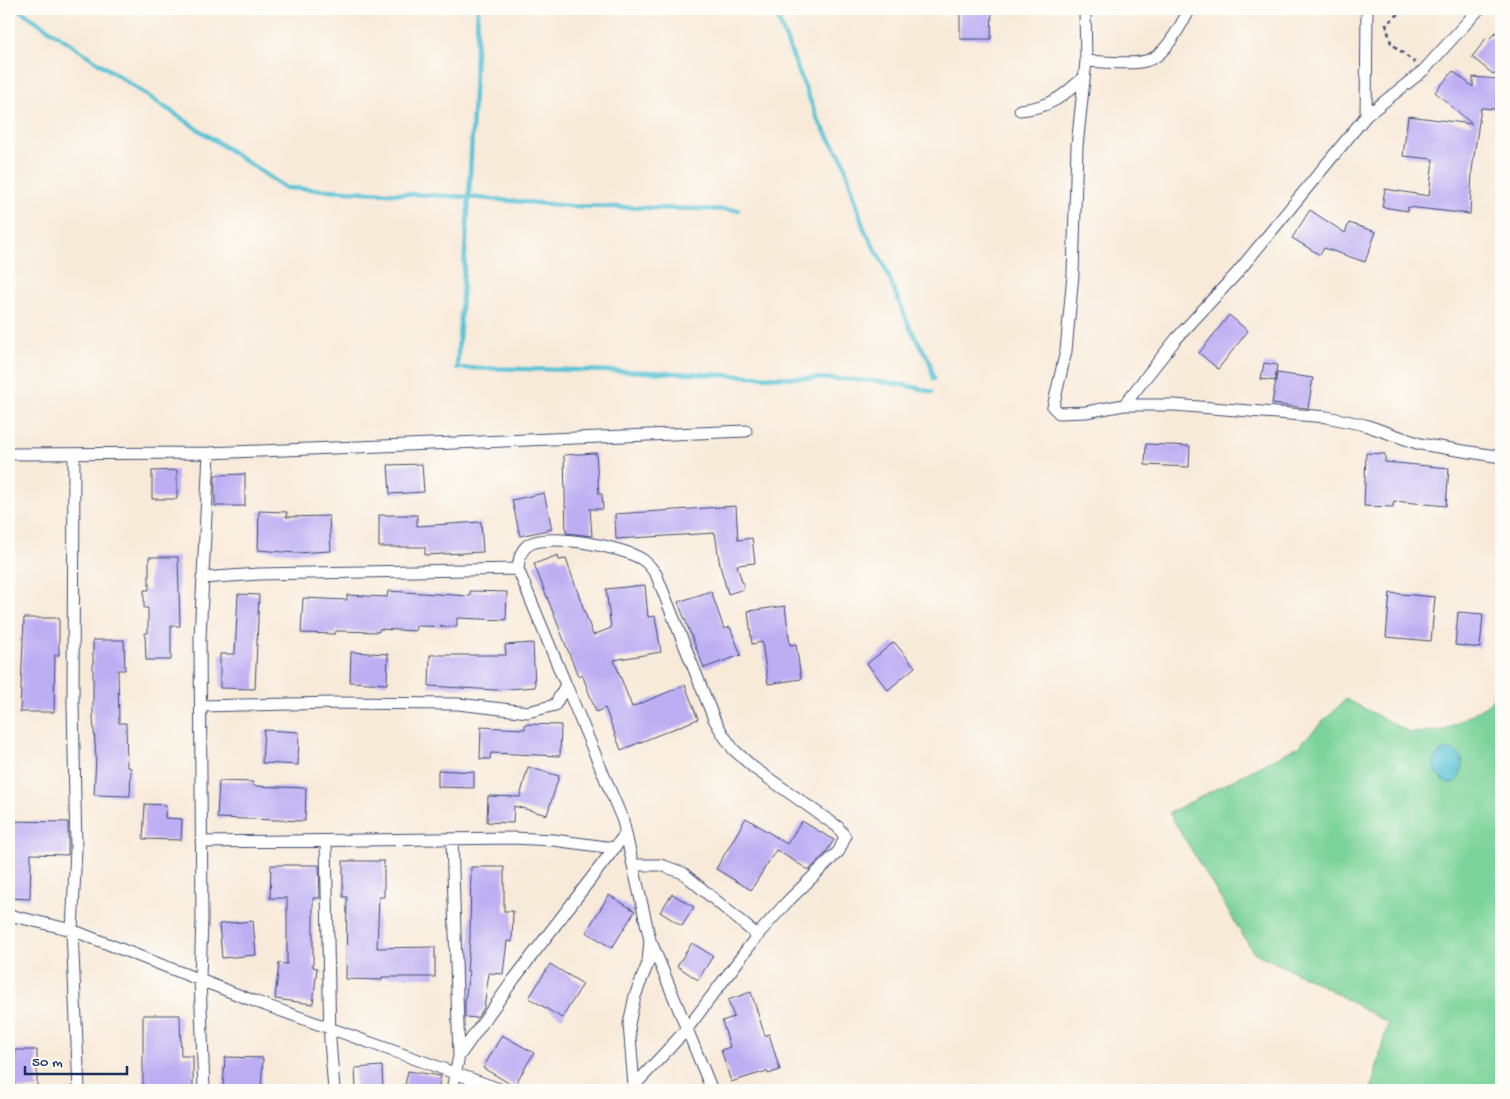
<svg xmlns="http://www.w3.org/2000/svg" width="1510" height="1099" font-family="'Gochi Hand',sans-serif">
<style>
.green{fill:#7ad399;stroke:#4a817c}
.water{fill:#5ac3d6;stroke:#3a799a}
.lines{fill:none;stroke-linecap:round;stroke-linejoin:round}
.stream{stroke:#5ac3d6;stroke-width:4.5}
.building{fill:#bdaef3}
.street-casing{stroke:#3c4b70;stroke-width:13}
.path{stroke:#3c4b70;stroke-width:2.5;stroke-dasharray:4 4;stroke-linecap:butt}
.street{stroke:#fff;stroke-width:11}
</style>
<rect width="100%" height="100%" fill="#fdfcf7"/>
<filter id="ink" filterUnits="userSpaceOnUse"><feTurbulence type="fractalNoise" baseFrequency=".02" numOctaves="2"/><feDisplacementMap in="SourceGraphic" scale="10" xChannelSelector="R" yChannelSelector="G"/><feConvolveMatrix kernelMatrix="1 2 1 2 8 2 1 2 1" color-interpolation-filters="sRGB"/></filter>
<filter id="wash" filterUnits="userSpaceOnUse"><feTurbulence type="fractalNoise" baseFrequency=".0096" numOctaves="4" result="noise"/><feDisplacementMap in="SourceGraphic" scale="20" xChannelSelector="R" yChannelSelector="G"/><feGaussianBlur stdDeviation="1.12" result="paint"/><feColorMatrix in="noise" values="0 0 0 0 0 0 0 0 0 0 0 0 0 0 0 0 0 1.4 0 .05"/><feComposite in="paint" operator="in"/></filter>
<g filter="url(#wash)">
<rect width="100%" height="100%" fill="#f8ead9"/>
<path class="green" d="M1501 684V1090H1371L1388 1023 1316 982 1253 952 1169 813 1297 747 1346 699 1411 733 1445 730 1488 705Z"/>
<path class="water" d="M1446 749C1468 753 1464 766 1457 782L1448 783 1436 774 1434 763 1438 754Z"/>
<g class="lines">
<path class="stream" d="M18 9 286 188 469 197 570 206 738 210
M478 9 469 197 457 368C562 369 666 372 771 377 821 379 885 377 932 392
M774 9 818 120 843 160 864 229 883 263 910 328 929 360 934 379"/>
</g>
<g id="blocks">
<path class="building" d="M960 9H992L991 39H960Z
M1501 27V67L1494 75 1472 57 1487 37 1489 39Z
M1453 71 1473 87V77L1498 79 1496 109 1481 108 1472 170 1470 214 1408 207V211L1382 207 1385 189 1429 196 1433 159 1403 156 1408 116 1472 124 1435 92Z
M1310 210 1345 233 1349 223 1376 232 1365 262 1324 248 1320 255 1292 238Z
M1229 315 1248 331 1218 369 1199 353Z
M1264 363 1277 365 1275 381 1261 379Z
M1277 373 1313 378 1308 408 1272 404Z
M1146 444 1190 446 1189 467 1145 465Z
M596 453 599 494H602L603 509H590L592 536 566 533 564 455Z
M1366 453 1385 454V462L1449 468 1446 506 1394 501 1393 507 1364 506Z
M422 464 424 492 390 494 388 465Z
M177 470V499H152V471Z
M245 474V506H215V475Z
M544 493 552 529 520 536 512 500Z
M736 506 738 540 752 538 755 563 737 565 744 589 728 594 720 566 715 533 616 539 615 514Z
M259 511 287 512 286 517 329 516 331 551 296 553 258 550Z
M379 515H417V526L481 522 483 552 425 555V547H379Z
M558 555 559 560 566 559 593 635 611 628 606 589 645 585 648 617 655 616 661 652 614 660 632 707 685 685 698 719 621 750 605 708 596 712 582 674 578 676 534 564Z
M149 557H178L180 626H171V660H146L145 633H148V608H144V590H149Z
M388 591 470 596V591L507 592 506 620 457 618V627L416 626 415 631 379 629V632L336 631 335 634 301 633 303 598 347 600V595L387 597Z
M711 591 724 629 730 627 741 655 704 668 678 602Z
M1390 593 1435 597 1431 641 1386 637Z
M238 594 259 595 255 689 220 688V654H235Z
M785 606 790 645 796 644 801 679 768 684 762 642 752 644 748 611Z
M1458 612 1483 614 1480 648 1455 645Z
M24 618H59V655H55L54 712H20Z
M93 640H124L125 670H118L119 723H126L127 767 131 768 130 796 94 795 96 757 93 717Z
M894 642 915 667 888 690 867 664Z
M533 643 535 687 495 690 429 686 430 655H506L505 645Z
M351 652 388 654 387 684 350 682Z
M525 724 561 725 560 756 491 753 490 759H480L481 727 525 729Z
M264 730 299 732 298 765 262 763Z
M528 767 559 776 547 815 514 806 513 823 487 822 488 796 520 797Z
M438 770 474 772V788L438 787Z
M219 781 253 782V786L306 788 305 821 217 818Z
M145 804 166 805 165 818 182 819 181 840 143 839Z
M746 818 787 844 802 821 834 840 825 854 809 870 776 850 751 890 716 869Z
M9 821 68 822V855L31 854 30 899 9 898Z
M343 861H384V897H379L377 948 435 947V977H382V980L346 979 347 897H343Z
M271 865H319L320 898H313V967L317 968 313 1004 275 999 279 963 287 964V898H270Z
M471 867H504V911H513L512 942 507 941 503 974 489 973 484 1008 477 1018 465 1017V1002L469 971H467L470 939Z
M672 894 694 907 682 926 660 912Z
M609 895 635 911 612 948 586 932Z
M253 921 256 955 222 958 219 924Z
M692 943 713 956 698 980 677 966Z
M550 964 583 984 562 1018 529 998Z
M751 992 765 1036 769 1034 780 1070 768 1074 767 1071 731 1082 721 1050 730 1047 722 1021 734 1017 728 1000Z
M143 1015H180L181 1056H193V1090H143Z
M502 1035 534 1053 514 1086 483 1068Z
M15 1050H37V1089H14Z
M225 1057 263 1058 261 1090H223Z
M382 1066 383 1090H356L355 1068Z
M408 1071 441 1076 438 1090H404Z"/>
</g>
</g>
<g filter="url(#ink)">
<use href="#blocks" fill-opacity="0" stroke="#3c4b70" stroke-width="1"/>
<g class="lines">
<g class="street-casing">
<path id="street" d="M1085 9 1086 61 1077 146 1073 274 1066 351 1053 407 1059 413 1086 412 1124 405 1176 339 1237 273 1366 116 1424 70 1479 9
M1086 61C1154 64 1155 71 1190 9
M1020 110C1051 107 1062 97 1084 77
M1366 116 1367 9
M1124 405H1174L1327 417 1365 425 1420 444 1501 457
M9 454 209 453 746 431
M74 455 73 703 76 849 72 930 79 1090
M202 578 259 574 518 569
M566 685 623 821 650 940 648 963 635 996 629 1024 634 1086
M202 706 332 703 458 704 528 712 555 705 566 685 518 569C519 560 520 551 528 545 549 532 624 547 643 560 648 563 652 569 656 574L714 719 724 736 734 750 754 768 838 827 845 837 839 851 787 902 760 932 687 1029 634 1086V1090
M326 841 330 1040 334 1090
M201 842 513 838 553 840 614 848
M633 865H661L683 873 758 936
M9 915 72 930 254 1001 502 1090
M652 944 712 1090
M459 1056 514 979 626 833
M204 1090 200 978 202 919 200 638 209 453
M452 1090 459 1056 452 840"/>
</g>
<path class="path" d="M1405 9 1386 24 1391 43 1415 63"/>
<use href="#street" class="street"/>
</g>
</g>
<rect width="1510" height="1099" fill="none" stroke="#fdfcf7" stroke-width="30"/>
<path d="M25 1066v8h102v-8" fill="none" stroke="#1b2f5e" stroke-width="2.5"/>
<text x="32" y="1066" font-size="15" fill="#1b2f5e" stroke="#fdfcf7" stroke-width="4" paint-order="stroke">50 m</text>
</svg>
